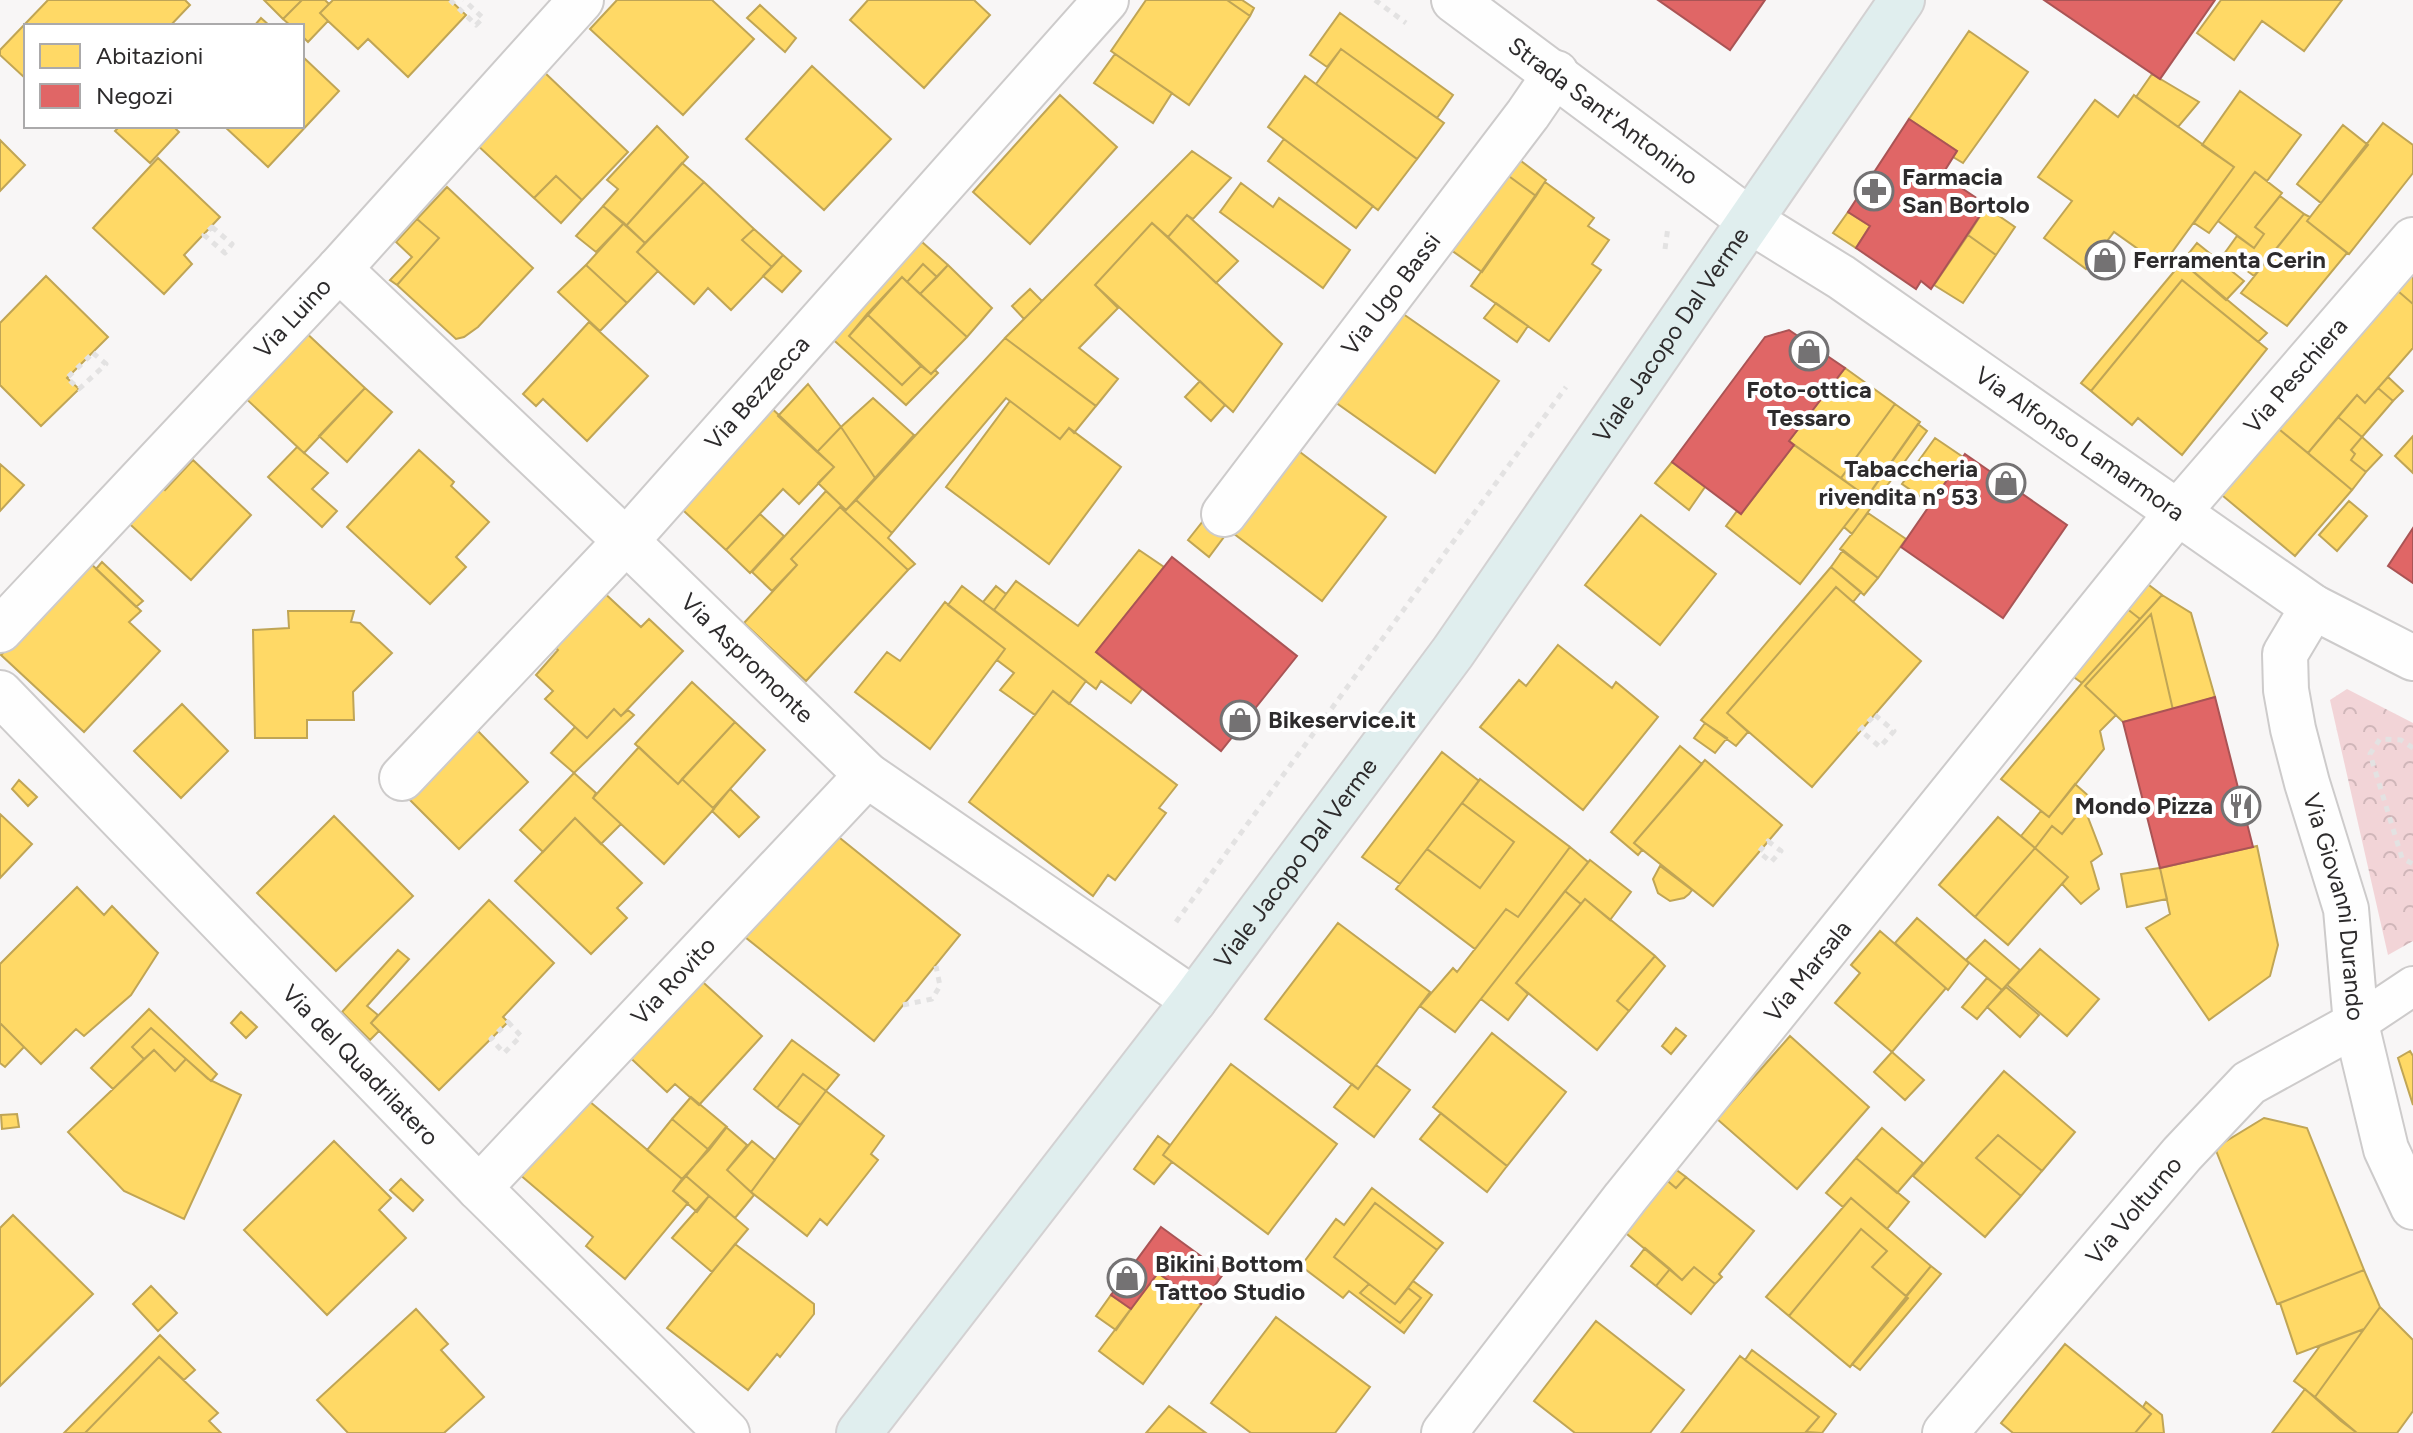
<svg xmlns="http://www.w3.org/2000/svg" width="2413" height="1433" font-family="Figtree,sans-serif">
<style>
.park{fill:url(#park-crowns)}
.homes{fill:#ffd966;stroke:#c0a555;stroke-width:2}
.shops{fill:#e06666;stroke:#aa5455;stroke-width:2}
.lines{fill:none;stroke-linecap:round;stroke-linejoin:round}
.pedestrian-casing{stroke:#cdcbcb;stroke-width:42}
.minor-casing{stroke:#cdcbcb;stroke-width:48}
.secondary-casing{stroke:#cdcbcb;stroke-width:48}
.primary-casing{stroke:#d3d1d2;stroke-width:48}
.path{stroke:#e3e2e2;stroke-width:5;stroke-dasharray:6 6;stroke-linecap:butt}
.pedestrian{stroke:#fefefe;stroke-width:38}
.minor{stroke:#fefefe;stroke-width:44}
.secondary{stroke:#fefefe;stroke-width:44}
.primary{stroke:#e0eeee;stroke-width:44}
.labels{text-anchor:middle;stroke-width:8;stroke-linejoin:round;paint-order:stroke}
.street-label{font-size:24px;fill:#2d2b2c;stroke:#fff}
.poi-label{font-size:24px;font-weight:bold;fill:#2d2b2c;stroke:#fff;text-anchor:start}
</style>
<defs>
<pattern id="park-crowns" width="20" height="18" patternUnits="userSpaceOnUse" patternTransform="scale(2)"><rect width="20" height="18" fill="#f2d4d7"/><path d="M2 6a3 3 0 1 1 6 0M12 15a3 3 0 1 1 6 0" fill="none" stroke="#d0b6b9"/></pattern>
</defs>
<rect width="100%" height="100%" fill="#f8f6f6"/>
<path class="park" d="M2347 689 2413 723V941L2388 955 2330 700Z"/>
<path class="homes" d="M48 0H185L190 5 170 26H26V79L0 55V50Z
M264 0H302L283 19Z
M302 0H325L329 4 320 13 328 21 308 42 302 36V26H291L283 19Z
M333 0H450L466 15 408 77 368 39 358 49 328 21 320 13Z
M617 0H712L754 39 683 115 590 29Z
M868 0H974L990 15 924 88 850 20Z
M1146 0H1227L1250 16 1189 105 1111 51Z
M1227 0H1242L1254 8 1250 16Z
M2221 0H2342L2304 51 2262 21 2234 60 2197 33Z
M760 5 796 38 785 52 747 18Z
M1340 13 1453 95 1437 118 1341 49 1327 67 1310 55Z
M261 18 270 26H254Z
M1969 31 2028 72 1963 163 1953 157 1957 151 1909 119Z
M1341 49 1444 123 1417 159 1316 84Z
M1115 54 1172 93 1153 123 1094 83Z
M302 56 339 91 268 167 224 126H302Z
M812 66 891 139 824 210 746 139Z
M543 71 628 152 582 200 556 176 534 198 475 143Z
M2152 74 2199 102 2178 127 2136 97Z
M1305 76 1417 159 1378 210 1268 127Z
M2240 91 2301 135 2267 181 2255 172 2209 233 2194 223 2234 167 2202 145Z
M1060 95 1117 147 1030 244 973 192Z
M2134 95 2234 167 2162 266 2114 232 2086 269 2044 238 2072 201 2038 177 2095 100 2118 117Z
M2383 123 2413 145V173L2349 254 2307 221Z
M2343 125 2368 145 2321 203 2297 184Z
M120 126H173L179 132 150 163 115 131Z
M657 126 688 157 626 226 603 206 618 189 607 180Z
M1284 139 1373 206 1356 228 1268 161Z
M0 140 25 165 0 191Z
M1192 151 1231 178 1193 219 1187 215 1168 237 1152 223 1095 285 1118 308 1079 348 1118 379 1096 406 1005 338Z
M158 158 220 217 184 255 192 264 164 294 93 228Z
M1517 158 1546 180 1536 196 1506 174Z
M682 163 704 182 645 243 626 226Z
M2255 172 2282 193 2255 227 2264 234 2254 248 2218 221Z
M1506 174 1536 196 1482 272 1451 250Z
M556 176 582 200 561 223 534 198Z
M704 182 754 229 742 240 772 267 731 310 708 288 694 304 637 252Z
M1545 182 1594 218 1588 226 1609 240 1592 264 1601 270 1549 341 1471 286Z
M1241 183 1273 207 1279 198 1350 250 1323 288 1220 212Z
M447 187 533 268 478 327 464 337 456 339 397 285 439 238 417 219Z
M2280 196 2304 214 2254 276 2224 254 2237 236 2254 248 2264 234 2255 227Z
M603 206 624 223 596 252 576 236Z
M1986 207 2015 227 1996 255 1968 235Z
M1848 212 1870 226 1856 248 1833 233Z
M2304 214 2310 217 2307 221 2347 253 2287 326 2241 293Z
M1187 215 1238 261 1216 283 1168 237Z
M417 219 439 238 397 285 390 280 412 257 396 242Z
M624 223 645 243 637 252 658 271 627 303 586 265Z
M1152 223 1282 344 1233 412 1095 285Z
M754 229 783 255 772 267 742 240Z
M1968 235 1996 255 1963 303 1934 285Z
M922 242 948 265 937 277 923 264 907 282 902 277 849 336 902 385 921 366 931 374 935 370 938 373 906 405 828 335Z
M2197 243 2244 281 2226 300 2182 262Z
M783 255 801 271 782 292 763 276Z
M2413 260V304L2391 285Z
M2182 262 2267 333 2258 342 2182 280 2091 391 2081 383Z
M923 264 937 277 920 294 907 282Z
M586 265 627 303 600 331 558 292Z
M948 265 992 308 967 337 920 294Z
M46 276 108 337 67 378 79 389 41 426 0 385V323Z
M902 277 967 337 931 374 867 314Z
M2182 280 2267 349 2182 455 2138 418 2132 425 2091 391Z
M2391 285 2413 304V348L2365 403 2357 395 2308 453 2274 425Z
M1030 289 1042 301 1024 319 1012 306Z
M1496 303 1528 326 1517 342 1484 318Z
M1399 311 1499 381 1435 473 1335 402Z
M867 314 921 366 902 385 849 336Z
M589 322 648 376 587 441 543 399 536 406 523 394Z
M301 328 365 388 304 453 240 393Z
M1005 338 1096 406 1074 433 1069 428 1060 439 1006 398 892 533 856 500Z
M1845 368 1895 404 1841 478 1789 441Z
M2388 377 2403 391 2393 401 2378 388Z
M1200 381 1225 405 1211 421 1185 397Z
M808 384 841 427 817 452 778 416Z
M365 388 392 412 347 462 319 436Z
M2378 388 2393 401 2362 437 2338 417 2357 395 2365 403Z
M873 398 914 435 875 478 841 427Z
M1010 401 1060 439 1069 428 1121 467 1049 564 946 487Z
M765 402 834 467 799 504 783 489 726 550 672 500Z
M1895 404 1920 422 1867 497 1841 478Z
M2338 417 2362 437 2351 450 2355 454 2351 460 2366 472 2352 490 2308 453Z
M1918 424 1927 431 1870 509 1862 504Z
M2274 425 2352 490 2295 556 2217 491Z
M841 427 875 478 846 510 818 483 834 467 817 452Z
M1274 431 1292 446 1209 557 1188 540Z
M2413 436V473L2395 456Z
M2362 437 2382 455 2366 472 2351 460 2355 454 2351 450Z
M1935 438 1963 457 1931 504 1902 484Z
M1794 445 1867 497 1800 584 1726 526 1737 511 1741 514Z
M1292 446 1386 517 1322 601 1229 530Z
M297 447 328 473 312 489 337 511 322 527 268 477Z
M419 450 454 482 451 486 489 522 456 557 466 567 430 604 347 527Z
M193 460 251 515 191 580 122 517 155 481 165 490Z
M1672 462 1705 487 1689 510 1655 483Z
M0 464 24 485 0 511Z
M826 491 846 510 856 500 892 533 888 538 915 564 908 570 840 507 791 559 797 565 772 591 752 572Z
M2349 501 2367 516 2337 551 2319 535Z
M1862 504 1870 509 1852 534 1844 527Z
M840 507 908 570 806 681 744 623 797 565 791 559Z
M1868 513 1906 539 1878 578 1840 549Z
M760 514 784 536 750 573 726 550Z
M1641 515 1716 574 1660 645 1585 585Z
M1139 550 1164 567 1096 652 1142 689 1131 703 1101 681 1096 689 994 610 1016 581 1078 626Z
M1843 550 1878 578 1864 595 1831 567Z
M88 561 141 611 129 622 160 651 84 732 1 655Z
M102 562 143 601 136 607 96 569Z
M1831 567 1861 592 1853 602 1836 587 1727 713 1748 732 1736 746 1701 720Z
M2141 579 2162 595 2140 619 2121 604Z
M962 586 1086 681 1069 704 1053 691 1035 715 1000 690 1014 673 997 660 1005 649 948 605Z
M996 586 1006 594 994 610 983 602Z
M1836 587 1921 661 1812 787 1727 713Z
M600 589 641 627 649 619 683 651 621 716 614 709 587 738 545 699 553 691 536 675 558 650 550 642Z
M2162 595 2191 613 2215 697 2173 710 2151 614 2085 686 2116 715 2100 731 2104 749 2049 817 2001 779 2082 683Z
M945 602 1005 649 930 749 855 692 887 652 900 661Z
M2121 604 2140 619 2082 683 2064 670Z
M288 611H354L351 622 360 623 392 653 353 692 354 720H307V738H255L253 630 289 628Z
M2151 614 2173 710 2123 722 2085 686Z
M1558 645 1612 688 1616 682 1658 717 1583 810 1480 727 1519 680 1526 686Z
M692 682 735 722 678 784 635 744Z
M1053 691 1177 785 1159 808 1166 813 1115 880 1108 875 1093 896 969 802Z
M182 704 228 751 181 798 134 751Z
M614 709 621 716 628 710 634 715 574 773 551 753 575 727 587 738Z
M735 722 765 750 713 808 682 779Z
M1705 723 1727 738 1715 753 1694 738Z
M476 729 528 782 459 849 401 791Z
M1680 746 1702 764 1634 843 1642 850 1638 855 1611 832Z
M639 747 678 784 682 779 714 809 664 864 593 798Z
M1442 752 1479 781 1400 884 1362 857Z
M1705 760 1782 825 1713 906 1634 843Z
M574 773 596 793 593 798 621 824 601 844 575 818 543 852 520 830Z
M1480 779 1570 847 1518 917 1506 909 1475 949 1396 889 1427 849 1480 888 1514 842 1462 803Z
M19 780 37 797 28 806 12 789Z
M2075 784 2091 798 2062 834 2052 826 2035 848 2021 836 2041 811 2049 817Z
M730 789 759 817 739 837 712 811Z
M1462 803 1514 842 1480 888 1427 849Z
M2084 807 2102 854 2091 862 2099 889 2081 904 2062 884 2068 877 2035 848 2052 826 2062 834Z
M0 814 32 844 0 878Z
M334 816 413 896 336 971 257 893Z
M1998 817 2035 848 1975 917 1939 885Z
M575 818 642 883 617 908 627 918 591 954 515 881Z
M830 830 960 935 874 1041 745 937Z
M2257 846 2278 945 2270 976 2209 1020 2146 928 2170 914 2160 868Z
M1570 847 1588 862 1455 1032 1420 1006 1453 968 1457 972 1506 909 1518 917Z
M2035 848 2068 877 2008 945 1975 917Z
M1590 860 1631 892 1610 920 1585 899 1581 904 1565 891Z
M1660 866 1692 890 1689 894 1684 898 1670 901 1658 893 1653 879Z
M2160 868 2167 899 2127 907 2121 874Z
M77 887 104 915 112 906 158 953 131 995 84 1036 76 1029 41 1064 0 1023V964Z
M1565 891 1581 904 1516 983 1528 994 1508 1020 1481 999Z
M1585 899 1655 956 1617 1001 1629 1011 1597 1050 1516 983Z
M489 900 554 963 503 1017 508 1022 439 1090 371 1023Z
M1917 918 1969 963 1948 990 1895 943Z
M1338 923 1430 992 1358 1089 1265 1019Z
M1880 931 1946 988 1892 1052 1835 1003 1860 973 1851 965Z
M1985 940 2020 970 2002 990 1966 960Z
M2040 949 2099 999 2067 1036 2007 985Z
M398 950 409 959 367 1006 378 1015 371 1023 379 1031 370 1040 342 1012Z
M1655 956 1665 966 1629 1011 1617 1001Z
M694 974 762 1036 699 1105 675 1084 667 1092 623 1051Z
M1987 978 2002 990 1977 1019 1962 1007Z
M2006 987 2039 1015 2020 1037 1987 1007Z
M149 1009 217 1074 211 1081 151 1028 132 1047 144 1059 113 1089 91 1068Z
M241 1012 257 1027 246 1038 231 1023Z
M0 1023 24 1047 5 1067 0 1063Z
M151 1028 186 1059 175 1071 154 1050 144 1059 132 1047Z
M1676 1028 1686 1036 1671 1054 1662 1046Z
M1492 1033 1566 1092 1507 1166 1433 1107Z
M1790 1036 1869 1107 1797 1189 1717 1119Z
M792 1040 839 1075 826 1091 803 1074 777 1108 754 1089Z
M154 1050 175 1071 186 1059 208 1079 241 1095 184 1219 124 1191 68 1132Z
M2410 1051 2413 1056V1105L2398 1058Z
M1892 1052 1924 1080 1905 1100 1874 1072Z
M1231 1064 1337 1144 1268 1234 1163 1155Z
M1376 1065 1410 1090 1374 1137 1334 1107 1352 1084 1358 1089Z
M2004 1071 2075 1132 2042 1171 1998 1135 1976 1158 2021 1196 1985 1237 1913 1176Z
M803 1074 826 1091 800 1125 777 1108Z
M826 1091 884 1136 871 1154 878 1160 827 1225 820 1219 807 1236 751 1192Z
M691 1097 727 1127 709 1150 672 1119Z
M589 1101 682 1179 673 1191 688 1203 625 1279 586 1246 593 1237 519 1174Z
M1441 1113 1507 1166 1487 1192 1420 1139Z
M17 1114 19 1127 2 1129 1 1115Z
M2264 1118 2307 1128 2364 1270 2277 1304 2215 1148Z
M672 1119 709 1150 682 1179 647 1150Z
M726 1127 747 1145 727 1170 754 1195 735 1218 686 1176Z
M1882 1128 1923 1163 1897 1193 1856 1158Z
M1998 1135 2042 1171 2021 1196 1976 1158Z
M1158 1136 1170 1145 1163 1155 1172 1162 1154 1184 1134 1169Z
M334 1141 391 1198 379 1210 406 1238 327 1315 244 1230Z
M752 1141 775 1160 751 1192 727 1170Z
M1856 1158 1909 1202 1887 1229 1851 1198 1843 1207 1826 1193Z
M1671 1166 1686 1177 1676 1188 1663 1177Z
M686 1176 709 1196 697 1212 673 1191Z
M1663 1177 1676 1188 1686 1177 1754 1231 1719 1274 1722 1277 1715 1284 1694 1267 1682 1280 1621 1229Z
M401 1179 423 1200 413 1211 390 1190Z
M1372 1188 1443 1243 1437 1250 1375 1203 1334 1257 1369 1284 1360 1293 1400 1323 1421 1298 1408 1288 1413 1281 1432 1295 1404 1333 1349 1291 1343 1298 1301 1266 1336 1219 1344 1225Z
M709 1196 748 1229 712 1272 672 1238Z
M1851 1198 1931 1266 1906 1296 1872 1267 1887 1251 1861 1229 1789 1316 1766 1297Z
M1375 1203 1437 1250 1395 1304 1334 1257Z
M13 1215 93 1294 0 1386V1228Z
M1861 1229 1887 1251 1872 1267 1908 1298 1850 1367 1789 1316Z
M735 1244 814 1304V1314L780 1357 777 1354 748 1390 667 1328Z
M1645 1248 1670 1269 1656 1286 1631 1266Z
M1931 1266 1941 1274 1860 1370 1852 1364Z
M1694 1267 1715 1284 1691 1314 1656 1286 1670 1269 1682 1280Z
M2364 1270 2380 1307 2364 1329 2297 1354 2280 1303Z
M1158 1273 1201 1304 1143 1384 1099 1351Z
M1369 1284 1395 1304 1408 1288 1421 1298 1400 1323 1360 1293Z
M151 1286 177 1313 158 1331 133 1304Z
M1111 1295 1131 1309 1116 1330 1096 1316Z
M2380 1307 2413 1340V1411L2397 1433H2357L2315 1397Z
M416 1309 448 1344 441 1350 484 1397 444 1433H348L317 1400Z
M1276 1317 1370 1387 1335 1433H1251L1211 1403Z
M1596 1321 1684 1390 1650 1433H1575L1534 1401Z
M2364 1329 2315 1397 2294 1381 2320 1346Z
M160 1335 195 1370 184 1380 159 1357 85 1433H64Z
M2065 1344 2151 1414 2135 1433H2013L2001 1423Z
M1752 1350 1836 1414 1822 1433 1806 1432 1819 1417 1745 1360Z
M1740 1356 1819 1417 1805 1433H1681Z
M159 1357 218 1413 209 1421 221 1433H85Z
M2305 1389 2341 1421 2357 1433H2272Z
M2146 1402 2162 1415 2164 1433H2135L2151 1414 2143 1407Z
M1169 1406 1206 1433H1146Z"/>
<path class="shops" d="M1658 0H1765L1730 50Z
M2044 0H2215L2160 79Z
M1909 119 1957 151 1942 175 1987 205 1931 289 1921 281 1916 289 1856 248 1870 226 1848 212Z
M1789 330 1845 368 1789 441 1794 445 1741 514 1672 462 1765 337Z
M1965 454 2067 525 2003 618 1901 547Z
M2413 528V583L2388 566Z
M1172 557 1297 656 1221 751 1096 652Z
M2215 697 2253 847 2160 868 2123 722Z
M1161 1227 1224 1273 1201 1304 1158 1273 1131 1309 1111 1295Z"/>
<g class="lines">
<g class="pedestrian-casing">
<path id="pedestrian" d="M2356 1024 2413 986"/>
</g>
<g class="minor-casing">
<g id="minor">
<path id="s1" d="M1752 222 1841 277 2313 607 2413 658"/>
<path id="s2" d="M339 269 626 541 867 775 1194 1000"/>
<path id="s3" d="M1224 514 1528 114 1556 73"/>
<path id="s4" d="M2313 607 2285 654 2286 690 2293 729 2307 783 2346 909 2356 1024 2386 1149 2413 1207"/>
<path id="s5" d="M0 630 339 269 581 0"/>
<path id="s6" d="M0 693 479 1188 727 1433"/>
<path id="s7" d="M402 778 626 541 1106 0"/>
<path id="s8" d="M479 1188 867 775"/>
<path id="s9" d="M1444 1433 1625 1198 2178 512 2413 240"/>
<path id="s10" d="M1945 1433 2182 1154 2249 1083 2356 1024"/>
</g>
</g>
<g class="secondary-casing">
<g id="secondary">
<path id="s11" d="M1454 0 1752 222"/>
</g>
</g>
<g class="primary-casing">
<g id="primary">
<path id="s12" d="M859 1433 1194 1000 1453 652 1902 0"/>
</g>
</g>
<path class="path" d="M450 0 476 25 483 18 464 0
M1375 0 1406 23
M212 227 232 244 225 253 204 235Z
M1665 249 1668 227
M93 353 106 364 79 389 67 378Z
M1875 715 1894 731 1880 747 1860 730Z
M2413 748 2401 740 2380 739 2370 754 2402 858 2413 864
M1768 841 1781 851 1771 862 1759 852Z
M1176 922 1566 387
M903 1005 932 999 940 986 936 966
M508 1022 521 1036 504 1053 491 1039Z"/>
<use href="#pedestrian" class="pedestrian"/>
<use href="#minor" class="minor"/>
<use href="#secondary" class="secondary"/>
<use href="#primary" class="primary"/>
</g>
<defs>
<g id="pharmacy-ring" transform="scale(2)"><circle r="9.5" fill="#fff" stroke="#747273" stroke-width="1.5"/><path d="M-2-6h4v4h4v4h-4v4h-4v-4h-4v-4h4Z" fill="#747273"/></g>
<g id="shop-ring" transform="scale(2)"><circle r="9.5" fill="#fff" stroke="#747273" stroke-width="1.5"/><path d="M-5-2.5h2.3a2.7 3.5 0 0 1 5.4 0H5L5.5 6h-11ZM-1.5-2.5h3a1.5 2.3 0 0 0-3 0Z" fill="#747273"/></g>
<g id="restaurant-ring" transform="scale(2)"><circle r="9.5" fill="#fff" stroke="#747273" stroke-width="1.5"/><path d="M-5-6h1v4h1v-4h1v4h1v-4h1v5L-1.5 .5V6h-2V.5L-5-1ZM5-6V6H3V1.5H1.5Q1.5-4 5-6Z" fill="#747273"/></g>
</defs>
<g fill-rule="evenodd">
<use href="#pharmacy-ring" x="1874" y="191"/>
<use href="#shop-ring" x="2105" y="260"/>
<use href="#shop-ring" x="1809" y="351"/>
<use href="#shop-ring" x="2006" y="483"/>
<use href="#shop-ring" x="1240" y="720"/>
<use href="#restaurant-ring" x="2241" y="806"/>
<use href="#shop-ring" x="1127" y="1278"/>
</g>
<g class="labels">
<g class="street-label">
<text dy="8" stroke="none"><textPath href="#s11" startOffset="186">Strada Sant'Antonino</textPath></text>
<text dy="8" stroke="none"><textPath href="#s3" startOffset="276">Via Ugo Bassi</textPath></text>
<text dy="8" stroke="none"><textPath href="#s5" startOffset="428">Via Luino</textPath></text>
<text dy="8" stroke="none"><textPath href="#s12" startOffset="1366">Viale Jacopo Dal Verme</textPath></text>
<text dy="8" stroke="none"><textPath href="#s9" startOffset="1358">Via Peschiera</textPath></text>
<text dy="8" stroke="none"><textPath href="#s7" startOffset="524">Via Bezzecca</textPath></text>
<text dy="8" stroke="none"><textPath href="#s1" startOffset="396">Via Alfonso Lamarmora</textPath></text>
<text dy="8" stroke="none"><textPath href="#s2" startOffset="564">Via Aspromonte</textPath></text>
<text dy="8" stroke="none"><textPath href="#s12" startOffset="718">Viale Jacopo Dal Verme</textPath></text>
<text dy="8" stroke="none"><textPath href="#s4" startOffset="314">Via Giovanni Durando</textPath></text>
<text dy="8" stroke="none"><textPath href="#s9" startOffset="588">Via Marsala</textPath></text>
<text dy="8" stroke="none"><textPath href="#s8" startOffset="284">Via Rovito</textPath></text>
<text dy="8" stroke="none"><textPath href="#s6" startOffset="518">Via del Quadrilatero</textPath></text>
<text dy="8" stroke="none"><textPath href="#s10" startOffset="292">Via Volturno</textPath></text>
</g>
<g class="poi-label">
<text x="1902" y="185">Farmacia<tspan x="1902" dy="28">San Bortolo</tspan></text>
<text x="2133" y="268">Ferramenta Cerin</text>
<text x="1809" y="398" text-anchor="middle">Foto-ottica<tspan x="1809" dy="28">Tessaro</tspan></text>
<text x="1978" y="477" text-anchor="end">Tabaccheria<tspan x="1978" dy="28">rivendita n° 53</tspan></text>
<text x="1268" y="728">Bikeservice.it</text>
<text x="2213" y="814" text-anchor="end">Mondo Pizza</text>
<text x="1155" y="1272">Bikini Bottom<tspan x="1155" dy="28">Tattoo Studio</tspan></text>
</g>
</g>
<rect x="24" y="24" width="280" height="104" fill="#ffffff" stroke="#abaaab" stroke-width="2"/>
<rect x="40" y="44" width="40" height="24" fill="#ffd966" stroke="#abaaab" stroke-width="2"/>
<text x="96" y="64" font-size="24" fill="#2d2b2c">Abitazioni</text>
<rect x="40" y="84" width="40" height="24" fill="#e06666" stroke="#abaaab" stroke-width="2"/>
<text x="96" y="104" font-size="24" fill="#2d2b2c">Negozi</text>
</svg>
